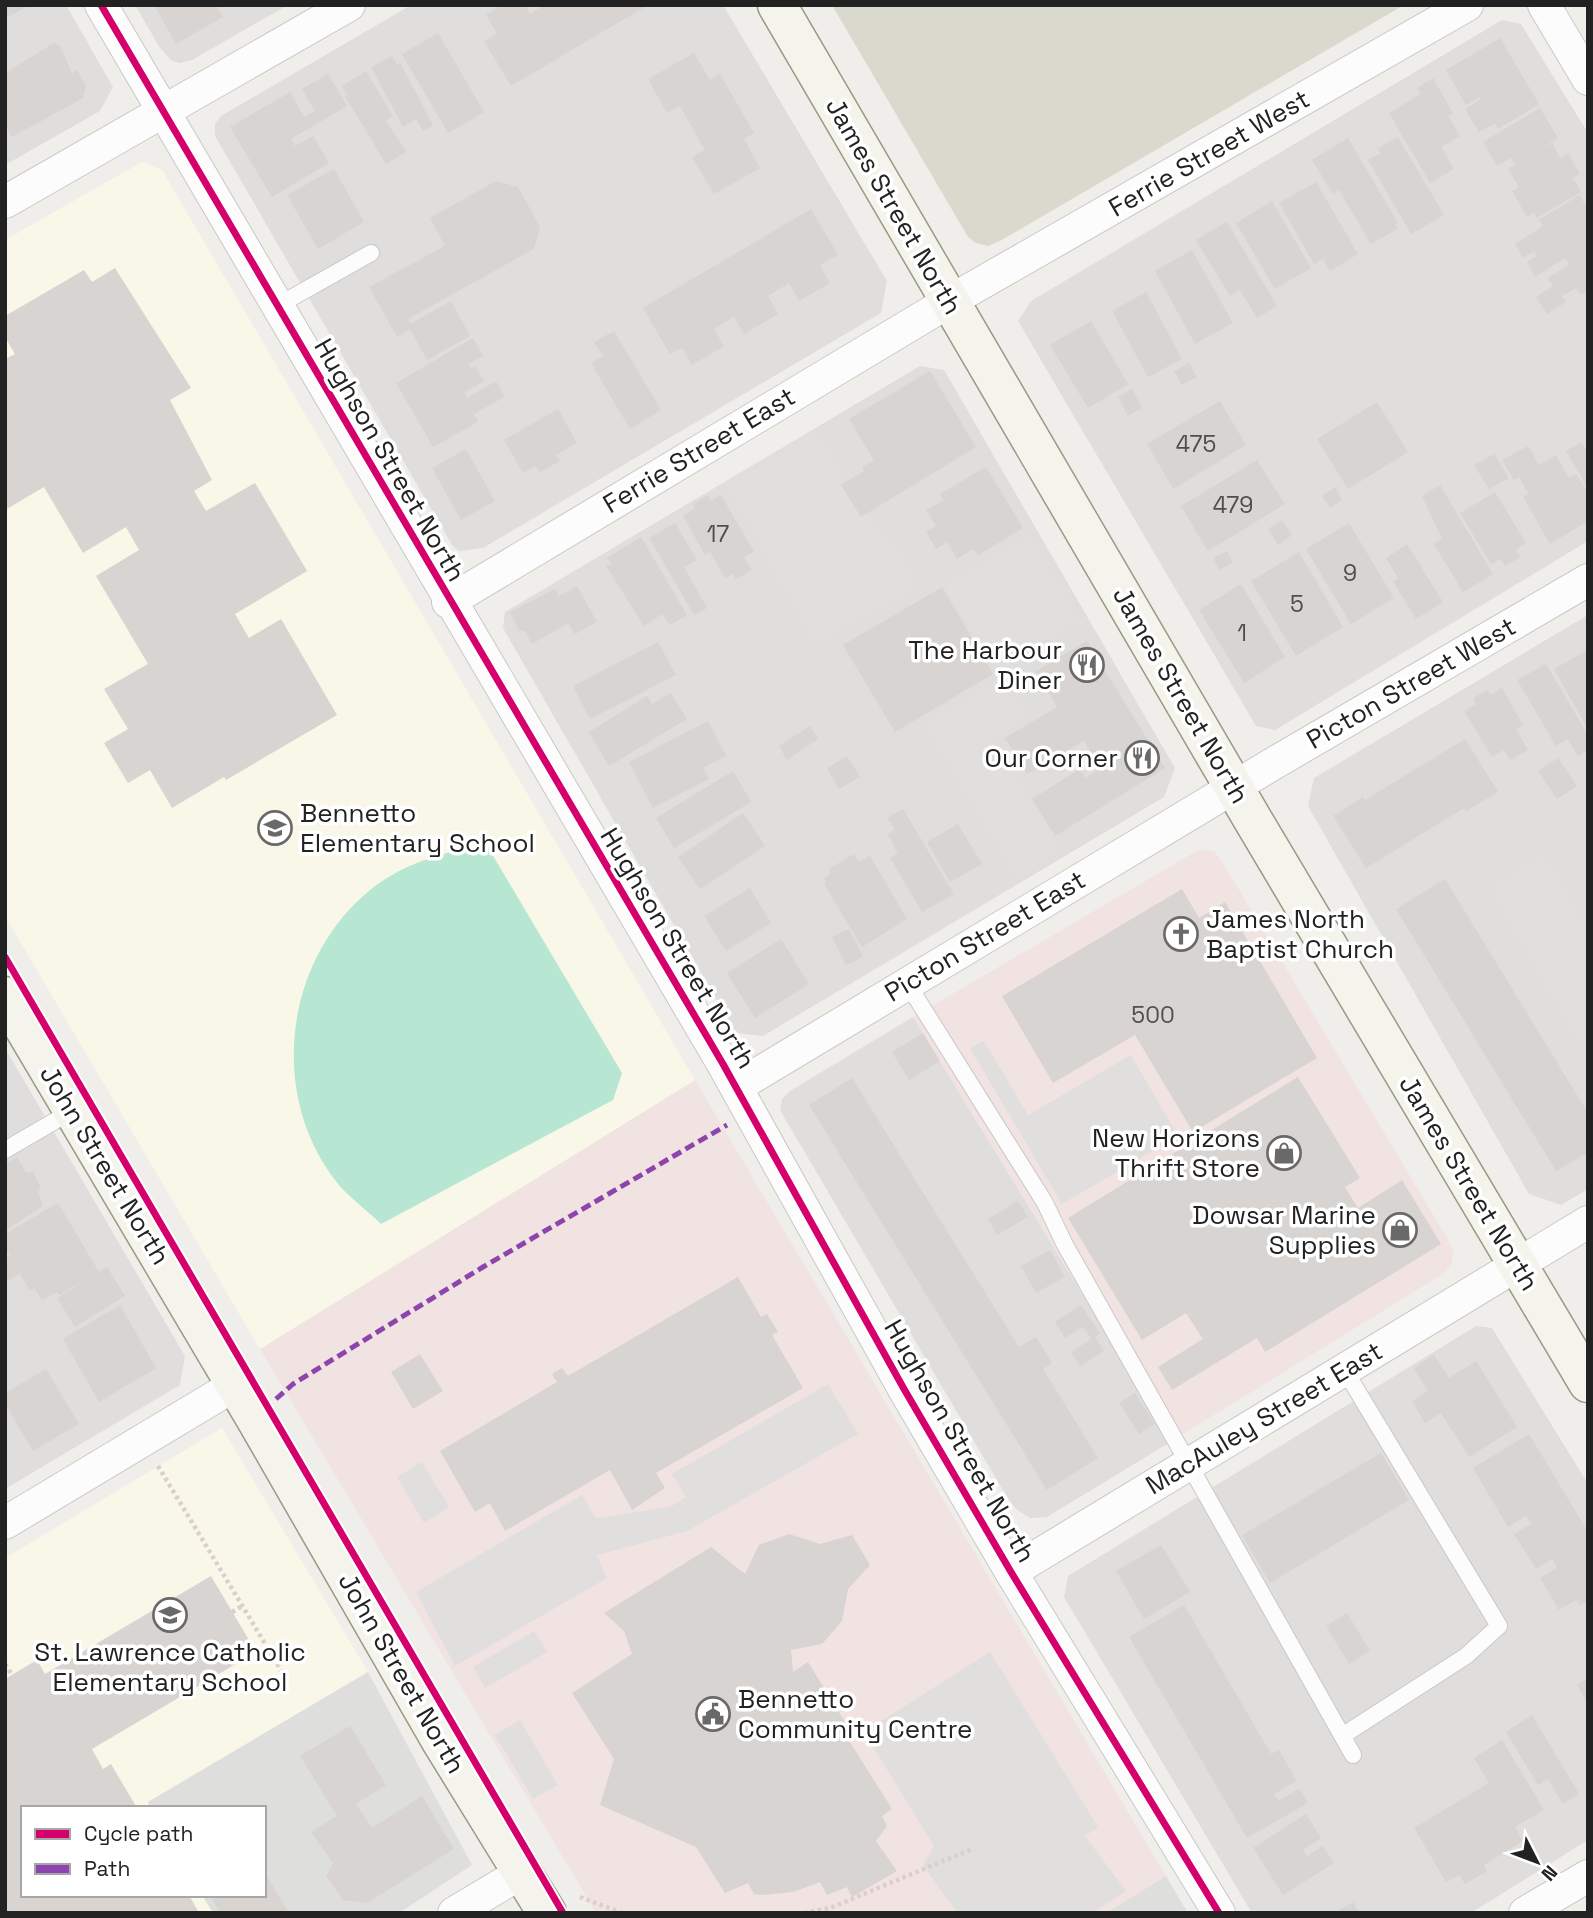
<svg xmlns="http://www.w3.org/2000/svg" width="1593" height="1918" font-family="'Space Grotesk',sans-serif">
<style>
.residential{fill:#dfdedc}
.commercial{fill:#f1e3e1}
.education{fill:#f8f7e8}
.religious{fill:#dededc}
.construction{fill:#d9d9cd}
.pitch{fill:#b7e6d2}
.parking{fill:#e0dfde}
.building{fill:#d7d4d2}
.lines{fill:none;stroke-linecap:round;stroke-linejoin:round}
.lane-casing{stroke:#c9c8c7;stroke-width:18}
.street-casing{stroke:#c9c8c7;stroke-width:34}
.secondary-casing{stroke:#999a82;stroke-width:41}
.path{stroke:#dccecd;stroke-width:4.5;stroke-dasharray:3.5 3.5;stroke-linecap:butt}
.lane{stroke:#fdfcfc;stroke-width:16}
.street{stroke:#fdfcfc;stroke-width:32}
.secondary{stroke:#f4f4ed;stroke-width:38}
.quiet{stroke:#8e44ad;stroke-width:5;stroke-dasharray:10 5;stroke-linecap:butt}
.cycleway-casing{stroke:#fff;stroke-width:11}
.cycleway{stroke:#d6006c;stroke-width:7}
.labels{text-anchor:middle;stroke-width:7;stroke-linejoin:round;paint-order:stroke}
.number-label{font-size:23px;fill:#4f4e4e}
.street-label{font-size:26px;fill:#222;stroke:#fff}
.poi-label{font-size:26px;fill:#222;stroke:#fff;text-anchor:end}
</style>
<rect width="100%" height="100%" fill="#f0eeeb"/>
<path class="residential" d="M5 5H66L113 87 100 111 5 165Z
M135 5H288L192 60 180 63 172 61 160 48Z
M411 5H723L887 281 881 313 483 548 459 551 452 545 215 136V124L221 116Z
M1502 20 1521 24 1588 133V541L1275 730 1256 726 1018 321 1031 301Z
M920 366 944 370 1175 768 1164 797 763 1036 736 1033 503 628 505 612Z
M1588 615V1189L1561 1205 1529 1194 1308 806 1314 778Z
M913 1017 1172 1441 1047 1517 1030 1518 1016 1509 1005 1494 780 1110 782 1099 790 1091Z
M5 1048 185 1356 180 1385 5 1489Z
M1476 1326 1492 1328 1588 1484V1840L1471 1913H1252L1064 1597 1068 1576Z"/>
<path class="commercial" d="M1204 850 1214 851 1222 861 1447 1238 1453 1252 1452 1263 1443 1274 1172 1441 913 1017 1195 852Z
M695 1080 1166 1876 1106 1913H596L260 1349Z"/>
<path class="education" d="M142 162 162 170 695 1080 260 1349 5 916V240Z
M222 1428 368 1672 148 1802 151 1808H23V1895H202L213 1913H5V1558Z"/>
<path class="religious" d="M368 1672 472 1865 399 1913H213L202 1895H264V1808H151L148 1802Z
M1166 1876 1188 1913H1106Z"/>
<path class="construction" d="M832 5H1404L1000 241 988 246 976 243 968 237Z"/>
<path class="pitch" d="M486 844 622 1073 613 1100 381 1224C367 1210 347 1196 335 1180 268 1093 285 960 369 891 404 862 444 853 486 844Z"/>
<path class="parking" d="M815 432 864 517 892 542 915 586 816 641 728 484Z
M1029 537 1078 619 995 668 946 587Z
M1002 678 1027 717 990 740 1059 851 1018 877 928 725Z
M1544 857 1588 932V1054L1492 888Z
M984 1041 1028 1115 1131 1055 1178 1136 1062 1204 970 1048Z
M828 1384 858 1434 687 1531 597 1555 607 1578 455 1666 416 1592 582 1495 596 1518 670 1507 686 1497 672 1474Z
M422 1462 449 1507 424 1523 397 1477Z
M534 1631 547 1652 485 1688 473 1667Z
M990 1652 1098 1827 1085 1836 1126 1891 1092 1913H957L923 1865 934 1846 864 1732Z
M520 1720 558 1785 533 1799 495 1735Z"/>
<path class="building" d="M5 5H29L5 19Z
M154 5H216L223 17 176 44Z
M502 5H525L530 14 544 5H648L511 86 484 41 497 34 486 15Z
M438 33 484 112 448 133 402 54Z
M1500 38 1539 104 1498 129 1495 123 1479 132 1465 109 1481 99 1480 97 1466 105 1446 70Z
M54 43 60 46 72 73 77 70 86 86 83 98 12 137 5 126V73Z
M694 53 710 80 720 74 754 133 744 139 760 168 714 194 692 157 705 150 680 106 667 113 648 79Z
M392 56 397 65 400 63 433 125 423 131 416 119 403 127 371 67Z
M366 71 393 116 386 120 406 152 386 164 345 96 347 94 342 86Z
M328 74 347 106 291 139 295 146 313 136 329 163 272 197 230 127 290 92 304 117 315 111 302 89Z
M1433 78 1453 113 1448 116 1460 136 1441 147 1454 169 1430 183 1389 113 1421 94 1417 88Z
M1540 108 1558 138 1531 155 1552 143 1560 158 1568 153 1580 174 1573 178 1581 192 1537 218 1534 213 1527 217 1512 191 1519 187 1508 169 1515 165 1511 158 1497 166 1483 142Z
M1398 137 1444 215 1411 234 1368 160 1381 153 1378 148Z
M1348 138 1398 223 1395 224 1397 229 1371 244 1339 190 1333 194 1312 160Z
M334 169 364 222 318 249 287 195Z
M496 181 518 187 540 227 534 249 408 319 410 324 451 301 470 336 427 360 410 329 397 337 369 287 445 246 430 218Z
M1316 182 1358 254 1330 271 1323 259 1314 264 1279 203Z
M1579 195 1588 209V291L1581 295 1576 288 1562 296 1566 302 1547 314 1536 297 1553 286 1548 278 1569 265 1565 258 1535 277 1527 262 1537 256 1534 251 1523 258 1515 244 1543 226 1539 220Z
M1272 201 1311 268 1275 289 1236 223Z
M811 209 838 255 820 265 830 283 799 301 789 283 768 296 778 314 744 334 734 317 714 329 724 346 692 365 682 348 670 354 643 308Z
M1227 222 1277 306 1257 318 1240 290 1230 296 1196 240Z
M1192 250 1233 323 1195 344 1155 271Z
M115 268 191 388 170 400 212 480 194 491 206 511 255 483 307 571 235 614 249 638 281 619 337 715 226 780 224 777 172 808 150 770 128 783 104 743 128 729 104 689 148 664 96 576 139 550 126 527 83 553 44 487 5 510V359L15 354 5 337V316L84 270 92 282Z
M1146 292 1182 359 1148 377 1112 311Z
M1091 321 1128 384 1088 408 1050 345Z
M614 331 661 410 630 429 591 363 603 356 594 342Z
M473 338 483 356 469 364 471 369 475 366 484 381 464 393 467 398 496 381 504 397 474 414 478 422 433 447 396 383Z
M1189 363 1197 377 1182 385 1174 371Z
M930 371 976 447 861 517 841 485 864 471 862 467 874 460 849 419Z
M1132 389 1142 408 1128 416 1118 397Z
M1220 401 1246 445 1173 489 1147 444Z
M1377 402 1408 452 1348 489 1317 439Z
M558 409 577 443 556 455 560 461 540 472 536 466 523 473 504 440Z
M1581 442 1588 453V488L1566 451Z
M1528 446 1539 465 1556 455 1569 478 1576 474 1588 493V521L1550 544 1523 497 1529 494 1519 477 1514 480 1502 460Z
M466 449 495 501 461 520 432 468Z
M1494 454 1509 478 1489 489 1474 465Z
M1257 460 1285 504 1208 551 1181 506Z
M986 467 1023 528 978 555 973 549 957 559 947 542 936 549 926 532 936 526 926 510 944 500 940 494Z
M1440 485 1493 574 1463 592 1434 544 1442 539 1422 496Z
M1335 487 1342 500 1330 508 1322 496Z
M1495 492 1526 543 1516 549 1520 557 1505 566 1501 559 1491 564 1460 513Z
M708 495 711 501 721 495 754 552 744 557 752 570 736 579 733 574 725 578 710 552 705 555 683 516 695 508 693 504Z
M1282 520 1292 535 1278 545 1268 529Z
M675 523 697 560 684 567 707 608 694 615 649 538Z
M1349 523 1394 598 1351 624 1306 549Z
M641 537 687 615 670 625 662 614 644 626 606 566 611 564 607 558Z
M1407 544 1443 602 1416 619 1393 581 1398 578 1386 558Z
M1227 551 1233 562 1220 570 1213 558Z
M1299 552 1343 627 1296 656 1251 581Z
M1241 584 1285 657 1244 683 1199 610Z
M577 586 597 622 575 634 568 623 532 644 525 631H519L510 612 555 589 559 596Z
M942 587 993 674 895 732 843 645Z
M1087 641 1165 768 1055 836 1032 799 1080 769 1085 778 1101 768 1084 741 1027 774 1005 738 1057 707 1036 671Z
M658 642 676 675 590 719 573 686Z
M1586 651 1588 654V729L1554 669Z
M1546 664 1588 735V750L1578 756 1568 739 1556 746 1517 680Z
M1502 688 1523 725 1516 729 1528 750 1510 760 1504 750 1492 757 1464 711 1476 704 1473 698 1488 690 1491 695Z
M671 693 687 719 609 766 589 732 647 696 652 704Z
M708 721 726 756 703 768 709 779 653 808 629 762Z
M810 726 818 739 787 760 779 746Z
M1465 739 1498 792 1466 811 1464 808 1366 868 1333 816 1363 797 1365 800Z
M847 756 860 777 839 789 827 768Z
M1558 758 1577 786 1557 799 1538 771Z
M733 771 751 802 674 848 656 818Z
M903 809 954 894 922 912 890 858 898 853 887 834 895 830 887 818Z
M743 813 765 846 700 889 678 857Z
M958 824 982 864 950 882 927 842Z
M854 854 859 862 870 856 907 919 862 947 824 884 827 882 824 878 831 873 829 869Z
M1445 879 1588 1113V1152L1556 1171 1396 909Z
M750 888 771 923 726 951 704 916Z
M1182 889 1199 918 1225 902 1317 1058 1193 1132 1135 1035 1053 1083 1002 996Z
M849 929 863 957 846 965 832 937Z
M781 939 809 984 755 1018 727 973Z
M923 1033 940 1061 909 1080 892 1052Z
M1298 1077 1360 1178 1345 1187 1358 1208 1402 1180 1441 1244 1265 1352 1257 1338 1172 1390 1158 1367 1203 1339 1186 1313 1142 1340 1068 1218Z
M852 1078 1019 1347 1036 1337 1052 1363 1043 1369 1098 1458 1047 1490 809 1105Z
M17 1157 26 1172H33L41 1187 38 1192 43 1206 5 1231V1164Z
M1018 1201 1028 1217 997 1235 988 1219Z
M58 1203 99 1272 107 1267 125 1296 75 1327 57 1298 90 1277 59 1295 57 1292 42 1300 35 1289 30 1291 20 1274 5 1282V1258L10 1256 5 1248V1234Z
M1050 1250 1065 1277 1036 1293 1021 1266Z
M738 1277 761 1317 767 1314 778 1332 772 1335 803 1388 656 1473 665 1488 632 1510 610 1470 505 1531 490 1503 475 1512 440 1451 557 1382 552 1374 562 1368 568 1376Z
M120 1305 156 1368 99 1402 63 1339Z
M1081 1305 1100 1333 1095 1337 1104 1351 1080 1366 1071 1352 1091 1339 1083 1327 1065 1338 1055 1322Z
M420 1354 443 1391 413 1409 391 1372Z
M1434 1355 1449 1378 1476 1361 1517 1427 1469 1457 1441 1413 1425 1423 1412 1401 1428 1391 1413 1368Z
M46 1369 79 1424 33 1451 5 1404V1393Z
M1135 1393 1155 1424 1139 1434 1119 1403Z
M1529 1434 1588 1532V1600L1580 1605 1576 1600 1559 1610 1540 1578 1557 1568 1552 1559 1536 1569 1514 1534 1531 1524 1526 1516 1508 1527 1473 1468Z
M1381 1453 1409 1500 1270 1583 1242 1535Z
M789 1534 820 1544 852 1535 870 1565 848 1589 842 1621 822 1644 791 1650 793 1672 808 1662 853 1735 848 1739 892 1809 882 1816 887 1826 876 1841 897 1871 852 1897 847 1887 827 1895 820 1882 793 1892 761 1895 754 1894 748 1883 725 1893 696 1847 600 1805 614 1759 572 1693 632 1654 624 1631 604 1613 711 1547 745 1574 759 1545Z
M1161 1545 1190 1592 1144 1619 1116 1571Z
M211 1576 256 1652 92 1749 103 1769 111 1764 137 1808H23V1895H189L199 1913H5V1679L37 1660 45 1674Z
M1184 1605 1271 1754 1279 1750 1297 1781 1274 1794 1278 1801 1299 1789 1308 1803 1247 1838 1129 1637Z
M1347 1613 1370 1651 1349 1664 1326 1626Z
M1588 1678V1703L1577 1685Z
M1532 1715 1579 1794 1563 1804 1548 1779 1538 1785 1506 1732Z
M350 1726 386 1785 356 1804 372 1828 422 1796 454 1849 367 1903 343 1900 326 1876 333 1863 311 1832 337 1816 300 1756Z
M1502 1740 1544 1810 1515 1827 1523 1841 1484 1865 1487 1871 1465 1884 1459 1875 1446 1882 1414 1828 1489 1783 1474 1758Z
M1306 1814 1321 1838 1303 1850 1307 1856 1323 1846 1334 1863 1283 1895 1253 1848Z
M264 1871 289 1913H220L210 1895H264Z
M1353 1902 1359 1913H1335Z"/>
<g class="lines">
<g class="lane-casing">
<path id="lane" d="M277 306 371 253
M907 983 1045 1203 1064 1243 1353 1755
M5 1150 72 1111
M1342 1736 1466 1656 1499 1626 1344 1369"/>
</g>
<g class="street-casing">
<path id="street" d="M101 5 723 1064 904 1389 1011 1572 1219 1913
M1544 5 1588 79
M5 202 349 5
M448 602 950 301 1467 5
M736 1087 1276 762 1588 580
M5 1523 235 1385
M1011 1572 1588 1222
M454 1913 521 1873
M1525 1913 1588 1876"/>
</g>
<g class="secondary-casing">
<path id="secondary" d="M777 5 1253 820 1588 1383
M5 996 254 1416 441 1741 547 1913"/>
</g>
<path class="path" d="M158 1466 287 1680 274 1688
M232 1612 242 1606
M5 1664 12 1675
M580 1897 622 1913
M804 1913 830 1908 972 1849"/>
<use href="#lane" class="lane"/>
<use href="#street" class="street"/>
<use href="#secondary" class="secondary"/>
<path class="quiet" d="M276 1399 293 1384 483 1267 727 1125"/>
<g class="cycleway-casing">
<path id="cycleway" d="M101 5 723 1064 904 1389 1011 1572 1219 1913
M5 957 563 1913"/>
</g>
<use href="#cycleway" class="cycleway"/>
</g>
<defs>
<g id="restaurant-ring" transform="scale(1.75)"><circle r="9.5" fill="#fff" stroke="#6a6968" stroke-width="1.5"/><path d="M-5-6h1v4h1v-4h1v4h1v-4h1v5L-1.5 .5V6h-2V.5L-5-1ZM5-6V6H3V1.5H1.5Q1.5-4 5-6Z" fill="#6a6968"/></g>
<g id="school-ring" transform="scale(1.75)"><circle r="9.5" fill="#fff" stroke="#6a6968" stroke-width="1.5"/><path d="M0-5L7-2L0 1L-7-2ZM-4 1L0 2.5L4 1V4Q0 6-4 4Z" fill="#6a6968"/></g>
<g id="church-ring" transform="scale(1.75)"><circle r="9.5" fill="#fff" stroke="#6a6968" stroke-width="1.5"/><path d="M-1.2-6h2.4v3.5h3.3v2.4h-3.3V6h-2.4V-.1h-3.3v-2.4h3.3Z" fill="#6a6968"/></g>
<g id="shop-ring" transform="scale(1.75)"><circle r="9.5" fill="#fff" stroke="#6a6968" stroke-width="1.5"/><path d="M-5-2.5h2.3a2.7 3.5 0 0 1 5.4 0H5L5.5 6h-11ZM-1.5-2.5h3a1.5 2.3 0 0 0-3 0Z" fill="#6a6968"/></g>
<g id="civic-ring" transform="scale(1.75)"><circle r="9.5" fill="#fff" stroke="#6a6968" stroke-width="1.5"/><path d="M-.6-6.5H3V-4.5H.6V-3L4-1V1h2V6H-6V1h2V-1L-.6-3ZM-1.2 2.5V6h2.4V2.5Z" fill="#6a6968"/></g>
</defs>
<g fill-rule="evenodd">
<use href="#restaurant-ring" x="1087" y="665"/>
<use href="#restaurant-ring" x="1142" y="758"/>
<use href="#school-ring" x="275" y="828"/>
<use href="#church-ring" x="1181" y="934"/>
<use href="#shop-ring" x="1284" y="1153"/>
<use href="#shop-ring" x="1400" y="1230"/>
<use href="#school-ring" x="170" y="1615"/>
<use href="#civic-ring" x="713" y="1714"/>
</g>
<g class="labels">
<g class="number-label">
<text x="1196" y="452">475</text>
<text x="1233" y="513">479</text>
<text x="718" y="542">17</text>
<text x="1350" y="581">9</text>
<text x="1297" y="612">5</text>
<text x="1242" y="641">1</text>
<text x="1153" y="1023">500</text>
</g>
<g class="street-label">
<text transform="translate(1209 153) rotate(-30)" y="9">Ferrie Street West</text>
<text transform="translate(894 206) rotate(60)" y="9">James Street North</text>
<text transform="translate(699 450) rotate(-31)" y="9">Ferrie Street East</text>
<text transform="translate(390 460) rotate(60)" y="9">Hughson Street North</text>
<text transform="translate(1411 683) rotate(-30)" y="9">Picton Street West</text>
<text transform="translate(1181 695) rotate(60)" y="9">James Street North</text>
<text transform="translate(985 936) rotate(-31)" y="9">Picton Street East</text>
<text transform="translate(678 948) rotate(59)" y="9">Hughson Street North</text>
<text transform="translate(105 1165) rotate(59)" y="9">John Street North</text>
<text transform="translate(1469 1183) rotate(59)" y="9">James Street North</text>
<text transform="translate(1264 1418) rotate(-31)" y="9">MacAuley Street East</text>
<text transform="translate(960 1441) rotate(60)" y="9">Hughson Street North</text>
<text transform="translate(402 1673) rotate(60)" y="9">John Street North</text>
</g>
<g class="poi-label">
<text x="1062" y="659">The Harbour<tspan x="1062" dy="30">Diner</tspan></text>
<text x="1118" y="767">Our Corner</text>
<text x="300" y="822" text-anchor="start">Bennetto<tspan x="300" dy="30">Elementary School</tspan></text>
<text x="1206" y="928" text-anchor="start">James North<tspan x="1206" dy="30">Baptist Church</tspan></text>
<text x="1260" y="1147">New Horizons<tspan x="1260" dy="30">Thrift Store</tspan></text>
<text x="1376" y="1224">Dowsar Marine<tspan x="1376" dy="30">Supplies</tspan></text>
<text x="170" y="1661" text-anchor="middle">St. Lawrence Catholic<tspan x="170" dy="30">Elementary School</tspan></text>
<text x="738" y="1708" text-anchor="start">Bennetto<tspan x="738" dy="30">Community Centre</tspan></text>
</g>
</g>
<rect width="1593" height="1918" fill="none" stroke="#222222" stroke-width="14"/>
<rect x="21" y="1806" width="245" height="91" fill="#ffffff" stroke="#a7a7a7" stroke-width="2"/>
<rect x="35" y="1829" width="35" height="10" fill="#d6006c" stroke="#a7a7a7" stroke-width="2"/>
<text x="84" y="1841" font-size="21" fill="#222222">Cycle path</text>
<rect x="35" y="1864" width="35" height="10" fill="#8e44ad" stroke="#a7a7a7" stroke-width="2"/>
<text x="84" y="1876" font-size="21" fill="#222222">Path</text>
<g transform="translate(1537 1862) rotate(132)" stroke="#ffffff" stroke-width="5" paint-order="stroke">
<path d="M0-5L12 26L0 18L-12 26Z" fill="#222222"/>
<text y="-10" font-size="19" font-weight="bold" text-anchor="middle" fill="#222222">N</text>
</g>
</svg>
